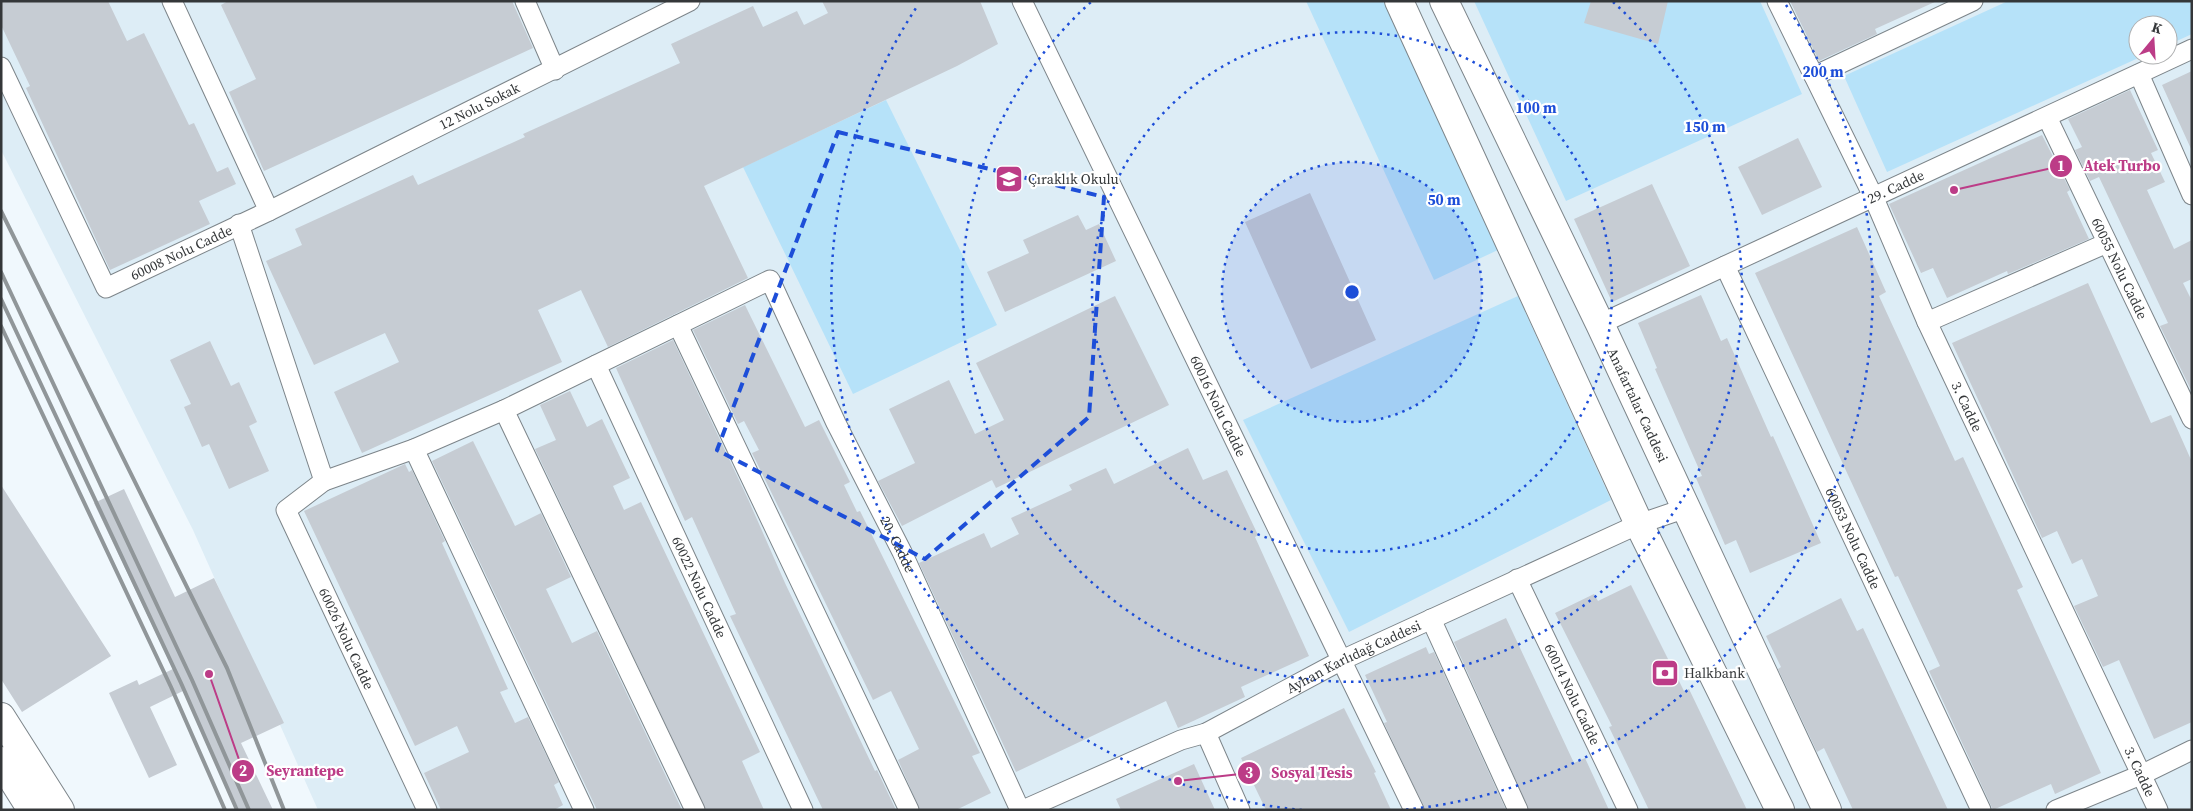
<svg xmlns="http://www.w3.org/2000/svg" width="2193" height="811" font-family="'Source Serif 4',serif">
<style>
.built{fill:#ddedf6;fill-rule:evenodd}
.green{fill:#b6e2f9}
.building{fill:#c6ccd3}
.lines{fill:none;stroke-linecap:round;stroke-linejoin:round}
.street-casing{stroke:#7d858a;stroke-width:21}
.secondary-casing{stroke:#7d858a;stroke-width:30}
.primary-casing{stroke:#7d858a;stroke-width:30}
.street{stroke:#fff;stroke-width:19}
.secondary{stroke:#fff;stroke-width:28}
.primary{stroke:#fff;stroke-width:28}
.rail{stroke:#909699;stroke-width:4}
.marked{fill:none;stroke:#1d4ed8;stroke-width:4;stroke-dasharray:10 6;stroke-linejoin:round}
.ring{fill:none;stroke:#1d4ed8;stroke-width:2.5;stroke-dasharray:2.5 5}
.labels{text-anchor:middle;stroke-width:4.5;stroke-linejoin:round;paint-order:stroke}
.street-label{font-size:14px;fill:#343739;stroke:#fff}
.poi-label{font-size:14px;fill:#343739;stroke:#fff;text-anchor:start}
.centre{fill:#1d4ed8;stroke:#fff;stroke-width:2.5}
.ring-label{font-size:15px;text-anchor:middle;font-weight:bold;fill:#1d4ed8;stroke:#fff;stroke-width:4.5;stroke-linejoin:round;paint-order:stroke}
.leader{fill:none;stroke:#bc3c87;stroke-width:2}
.callout-dot{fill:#bc3c87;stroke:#fff;stroke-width:2}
.mark-label{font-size:15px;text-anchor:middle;font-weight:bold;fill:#fff}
.callout-label{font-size:15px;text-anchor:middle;font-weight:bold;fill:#bc3c87;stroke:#fff;stroke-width:4.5;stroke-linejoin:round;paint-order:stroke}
</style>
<rect width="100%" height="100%" fill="#f0f8fd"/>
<path class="built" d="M1 1H2192V810H318L193 530 1 150ZM2138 25H2168V55H2138Z"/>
<path class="green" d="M1306 1H1383L1500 249 1434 280Z
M1474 1H1760L1802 94 1566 201Z
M2008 1H2192V34L2168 45V25H2138V55H2145L1887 172 1844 76Z
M886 100 997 325 853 394 743 167Z
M1518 296 1611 500 1349 632 1243 420Z"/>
<path class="building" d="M1 1H108L127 41 144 33 189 125 194 123 217 172 228 167 236 184 199 201 210 224 110 270 26 88 30 86 1 25Z
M228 1H512L533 48 264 171 229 92 256 79 221 5Z
M822 1H980L998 44 957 66 704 186 748 278 608 347 581 290 538 310 562 362 362 453 334 392 399 362 385 333 314 365 266 261 302 245 295 229 413 175 418 185 525 137 523 134 680 63 671 44 753 6 763 27 797 11 804 25 828 13Z
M1591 1H1668L1658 44 1584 23Z
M1790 1H1937L1875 29 1877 34 1819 61Z
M2192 71V151L2162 85Z
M2130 90 2158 150 2151 153 2165 182 2147 190 2174 249 2192 240V279L2183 283 2192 301V392L2160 326 2168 323 2099 177 2090 181 2075 150 2082 147 2068 119Z
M2042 135 2070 190 2067 192 2089 239 2008 274 2007 271 1947 298 1933 268 1921 273 1889 204Z
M1798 138 1822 187 1762 215 1738 167Z
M1652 184 1690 266 1612 302 1574 219Z
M1310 193 1376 340 1311 369 1245 222Z
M1078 215 1086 230 1099 224 1116 261 1005 312 987 272 1029 253 1023 240Z
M1857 227 1886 292 1879 296 1955 461 1963 457 2023 587 2017 590 2101 773 2055 794 2051 784 1993 810 1929 671 1940 666 1898 576 1895 577 1755 273Z
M2088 283 2151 423 2171 415 2192 462V722L2154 739 2119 660 2103 667 2074 606 2098 596 2082 559 2072 564 2057 531 2042 538 1952 343Z
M1701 295 1721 341 1727 338 1771 437 1773 436 1821 543 1750 573 1736 540 1725 545 1696 478 1702 476 1655 369 1657 368 1638 323Z
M1115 296 1169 405 996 488 992 480 902 526 878 481 915 463 889 409 949 380 975 434 1004 420 976 363Z
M745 305 805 427 819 420 850 482 844 485 857 512 860 511 980 753 972 756 991 793 956 810H920L898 760 919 749 891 691 873 700 752 453 759 450 744 421 738 424 693 330Z
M673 340 748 499 785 583 875 771 877 770 896 810H823L730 616 736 614 692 517 685 521 616 368Z
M210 341 231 386 239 382 257 422 249 426 269 471 229 489 209 444 202 447 184 407 191 404 170 360Z
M570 391 587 427 602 419 630 478 613 486 624 510 641 502 760 752 742 761 764 810H706L535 449 556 440 540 405Z
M473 441 515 526 541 513 571 577 546 589 572 643 597 631 682 810H597L432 461Z
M1188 448 1203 480 1227 470 1258 535 1255 537 1309 656 1241 687 1245 697 1178 728 1166 701 1016 772 919 563 984 533 991 548 1019 534 1011 518 1072 490 1069 485 1106 468 1114 484Z
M405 464 409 472 412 470 445 541 442 543 508 689 500 692 515 723 528 717 559 782 554 785 563 805 554 810H441L424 773 469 752 457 726 415 746 304 511Z
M1 485 111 656 22 712 1 679Z
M124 489 175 597 214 578 284 723 241 743 273 810H239L183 691 150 707 177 765 149 778 109 693 137 680 139 685 173 669 94 503Z
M1631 585 1684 691 1689 689 1747 810H1649L1609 727 1612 726 1555 613 1594 594 1598 601Z
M1841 598 1857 631 1863 628 1948 810H1853L1824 748 1817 752 1778 669 1781 667 1766 636Z
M1506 618 1574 763 1585 758 1609 810H1529L1454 642Z
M1426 647 1429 654 1434 652 1506 810H1425L1384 723 1387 722 1365 675Z
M1344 708 1376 772 1374 773 1391 810H1266L1241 758Z
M1194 764 1215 810H1121L1116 799Z"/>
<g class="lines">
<g class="street-casing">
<g id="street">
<path d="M172 1 269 211"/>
<path d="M525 1 555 70"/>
<path id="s1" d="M1022 1 1414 810"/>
<path id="s2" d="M1777 1 1873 196 1927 322 2158 810"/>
<path id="s3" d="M1 67 106 288 269 211 690 1"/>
<path d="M2139 74 2192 195"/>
<path d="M1814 76 1973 1"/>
<path id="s4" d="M2047 117 2192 419"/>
<path id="s5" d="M239 224 324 481 414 449 504 410 770 280 836 423 902 552 1020 810"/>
<path id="s6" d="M1725 266 1981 810"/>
<path d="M1927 322 2107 243"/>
<path id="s7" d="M1600 324 2192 49"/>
<path d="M678 325 909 810"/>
<path id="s8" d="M596 365 803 810"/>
<path d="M504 410 695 810"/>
<path d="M414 449 584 810"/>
<path id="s9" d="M324 481 286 510 427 810"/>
<path id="s10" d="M1517 579 1628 810"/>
<path d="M1431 619 1518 810"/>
<path d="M1206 733 1240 810"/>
<path id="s11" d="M1023 810 1181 740 1206 733 1342 660 1639 524 1686 508"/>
<path d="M2056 810 2143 774 2192 750"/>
</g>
</g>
<g class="secondary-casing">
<path id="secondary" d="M1 717 60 810
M1 761 32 810"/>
</g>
<g class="primary-casing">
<g id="primary">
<path d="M1399 1 1639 524 1780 810"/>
<path id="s12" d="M1444 1 1600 324 1827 810"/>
</g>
</g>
<use href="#street" class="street"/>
<use href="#secondary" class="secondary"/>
<use href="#primary" class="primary"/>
<path class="rail" d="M1 211 227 668 284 810
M1 272 192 680 249 810
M1 299 181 683 237 810
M1 326 171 687 225 810"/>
</g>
<path class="marked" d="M838 132 1104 197 1089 417 925 559 717 450Z"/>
<circle cx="1352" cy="292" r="130" fill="#1d4ed8" fill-opacity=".12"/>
<g class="ring">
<circle cx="1352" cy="292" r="130"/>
<circle cx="1352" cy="292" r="260"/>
<path d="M1613 2A390 390 0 1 1 1091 2"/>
<path d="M1302 810A520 520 0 0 1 918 5M1786 5A520 520 0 0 1 1402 810"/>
</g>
<defs>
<g id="school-square" transform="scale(1.4375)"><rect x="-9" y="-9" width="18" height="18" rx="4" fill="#bc3c87" stroke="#fff"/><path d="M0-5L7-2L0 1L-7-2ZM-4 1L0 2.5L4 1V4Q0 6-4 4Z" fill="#fff"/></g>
<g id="bank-square" transform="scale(1.4375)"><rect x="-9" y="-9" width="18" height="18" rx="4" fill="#bc3c87" stroke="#fff"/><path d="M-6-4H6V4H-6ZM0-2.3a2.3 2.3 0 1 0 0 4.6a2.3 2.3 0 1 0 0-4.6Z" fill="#fff"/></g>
</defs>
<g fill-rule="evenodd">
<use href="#school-square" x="1009" y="179"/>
<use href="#bank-square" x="1665" y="673"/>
</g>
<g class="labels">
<g class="street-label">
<text dy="5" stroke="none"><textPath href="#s3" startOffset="660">12 Nolu Sokak</textPath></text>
<text dy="5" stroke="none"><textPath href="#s7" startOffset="326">29. Cadde</textPath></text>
<text dy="5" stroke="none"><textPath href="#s3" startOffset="328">60008 Nolu Cadde</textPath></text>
<text dy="5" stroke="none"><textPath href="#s4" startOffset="168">60055 Nolu Cadde</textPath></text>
<text dy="5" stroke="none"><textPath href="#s1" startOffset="450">60016 Nolu Cadde</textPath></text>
<text dy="5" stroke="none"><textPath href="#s12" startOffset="448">Anafartalar Caddesi</textPath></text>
<text dy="5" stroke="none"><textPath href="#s2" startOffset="448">3. Cadde</textPath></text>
<text dy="5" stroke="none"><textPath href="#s6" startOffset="301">60053 Nolu Cadde</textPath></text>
<text dy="5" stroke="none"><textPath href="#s5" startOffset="1054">20. Cadde</textPath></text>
<text dy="5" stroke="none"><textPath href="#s8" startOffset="245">60022 Nolu Cadde</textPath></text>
<text dy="5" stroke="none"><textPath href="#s9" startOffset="190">60026 Nolu Cadde</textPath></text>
<text dy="5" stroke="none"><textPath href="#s11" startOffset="365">Ayhan Karlıdağ Caddesi</textPath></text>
<text dy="5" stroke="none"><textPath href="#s10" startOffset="128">60014 Nolu Cadde</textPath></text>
<text dy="5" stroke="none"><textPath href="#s2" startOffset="852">3. Cadde</textPath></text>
</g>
<g class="poi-label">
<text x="1028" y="184">Çıraklık Okulu</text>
<text x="1684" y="678">Halkbank</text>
</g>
</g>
<circle cx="1352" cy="292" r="8" class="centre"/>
<g class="ring-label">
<text x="1823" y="77">200 m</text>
<text x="1536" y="113">100 m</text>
<text x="1705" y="132">150 m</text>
<text x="1444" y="205">50 m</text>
</g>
<path class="leader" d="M1954 190L2061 166M209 674L243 771M1178 781L1249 773"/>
<g class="callout-dot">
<circle cx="1954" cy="190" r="5"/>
<circle cx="209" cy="674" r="5"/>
<circle cx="1178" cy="781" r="5"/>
<circle cx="2061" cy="166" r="12"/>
<circle cx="243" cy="771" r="12"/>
<circle cx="1249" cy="773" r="12"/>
</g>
<g class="mark-label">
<text x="2061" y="171">1</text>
<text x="243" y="776">2</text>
<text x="1249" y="778">3</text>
</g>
<g class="callout-label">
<text x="2122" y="171">Atek Turbo</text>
<text x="305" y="776">Seyrantepe</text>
<text x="1312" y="778">Sosyal Tesis</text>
</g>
<rect width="2193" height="811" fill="none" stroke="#343739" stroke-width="5"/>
<g transform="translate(2153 40) rotate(18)"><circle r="24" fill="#ffffff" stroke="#aeafb0"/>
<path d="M0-4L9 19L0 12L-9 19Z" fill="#bc3c87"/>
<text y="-8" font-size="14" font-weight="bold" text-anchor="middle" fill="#343739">K</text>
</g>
</svg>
